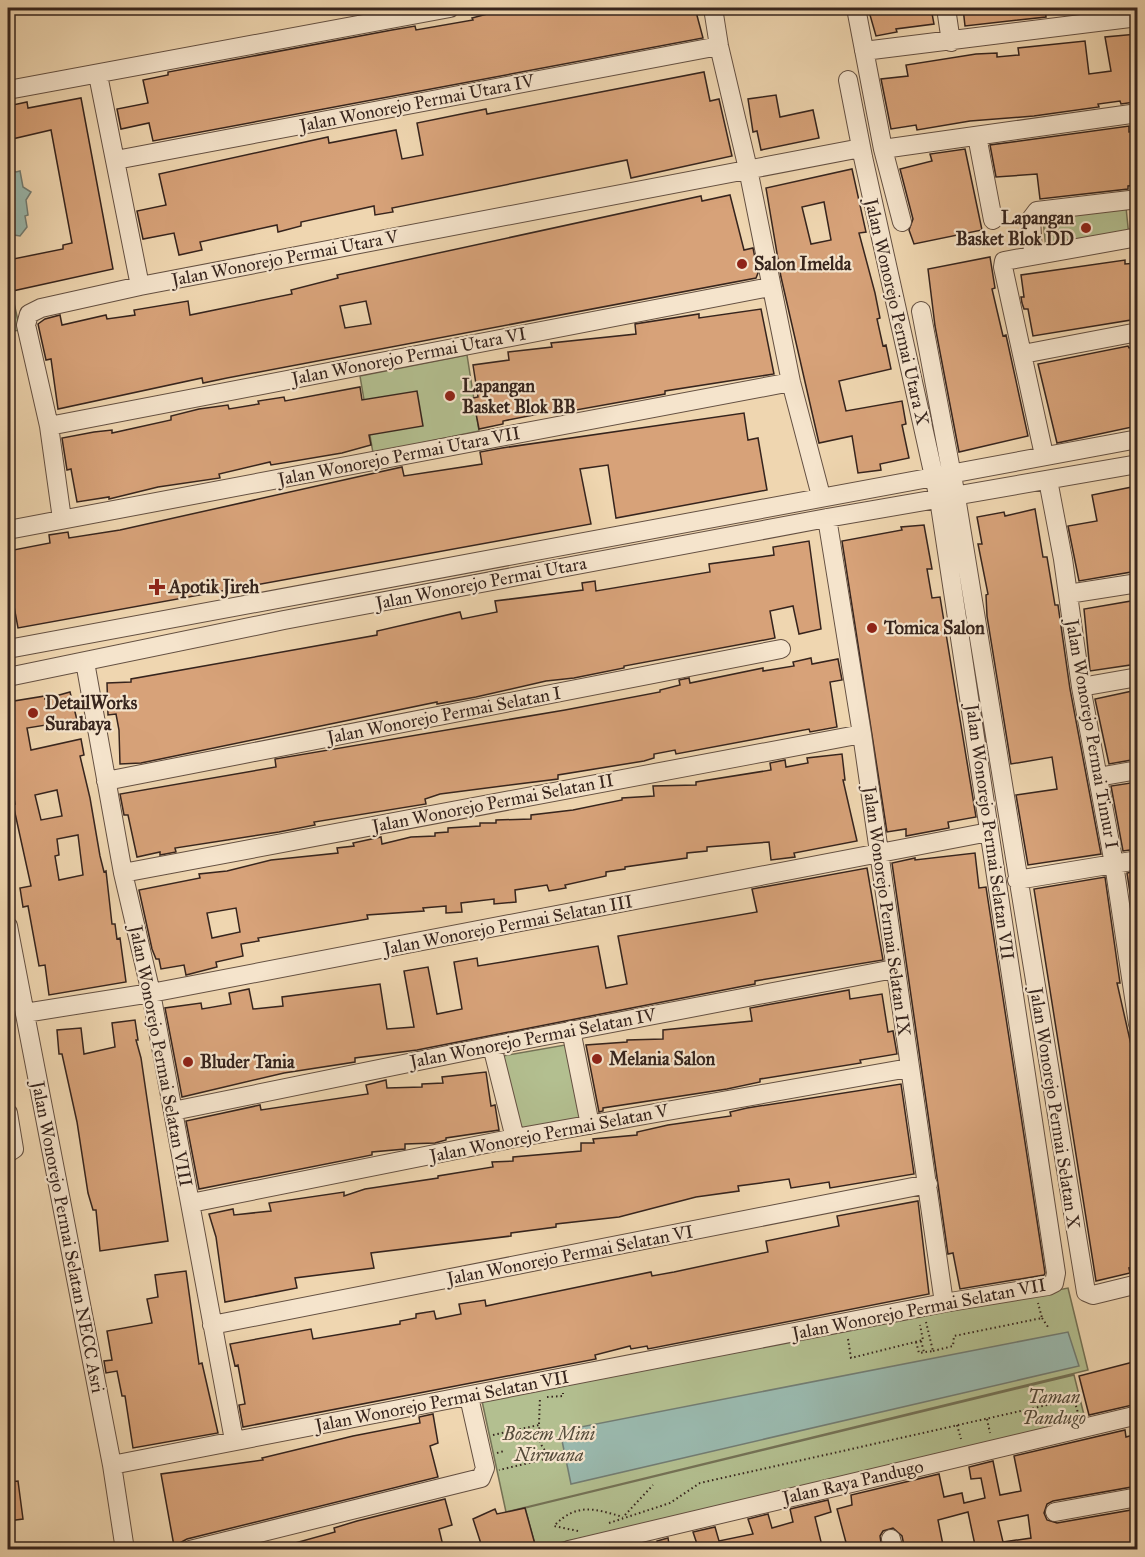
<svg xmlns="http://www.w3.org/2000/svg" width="1145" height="1557" font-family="'IM FELL Great Primer',serif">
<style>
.green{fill:#b3bf90;stroke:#747256;stroke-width:1.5}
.water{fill:#9ab9ae;stroke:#727d74;stroke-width:1.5}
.building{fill:#d7a279;stroke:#36241d;stroke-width:1.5;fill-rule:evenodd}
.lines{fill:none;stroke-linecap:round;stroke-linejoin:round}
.minor-casing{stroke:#645042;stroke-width:20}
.path{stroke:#36241d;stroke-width:2;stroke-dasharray:1.5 3;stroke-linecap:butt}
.minor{stroke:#f5e4cc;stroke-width:18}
.poi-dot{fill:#8f2418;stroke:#f5e4cc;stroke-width:2}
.labels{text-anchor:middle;stroke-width:4.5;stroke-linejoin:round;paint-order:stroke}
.street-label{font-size:18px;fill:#36241d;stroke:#f5e4cc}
.poi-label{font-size:18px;font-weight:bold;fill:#36241d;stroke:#f5e4cc;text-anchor:start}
.park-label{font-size:18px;font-style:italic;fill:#554b3a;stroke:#f5e4cc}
</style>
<rect width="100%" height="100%" fill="#efd6b0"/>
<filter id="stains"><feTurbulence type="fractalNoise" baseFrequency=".00333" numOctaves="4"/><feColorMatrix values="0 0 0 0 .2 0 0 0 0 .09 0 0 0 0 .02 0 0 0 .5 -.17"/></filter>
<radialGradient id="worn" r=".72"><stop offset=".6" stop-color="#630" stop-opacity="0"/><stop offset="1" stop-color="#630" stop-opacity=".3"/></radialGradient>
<path class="green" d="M1126 207 1129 237 1046 250 1043 218Z
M8 276 20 330 8 332Z
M467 355 479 431 373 453 360 376Z
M582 1042 594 1119 507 1135 491 1058Z
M1068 1288 1088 1370 506 1512 482 1401Z
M1074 1375 1087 1427 536 1548 525 1508Z"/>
<path class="water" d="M8 166 16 172 20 171 23 187 31 192 26 200 28 215 25 216 27 227 20 236 14 235C2 218 7 187 8 166Z
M1068 1332 1079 1366 571 1484 560 1431Z"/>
<path class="building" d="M510 8H695L703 38 153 141 149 123 121 129 117 109 148 103 143 80 168 75V72L392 30 415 26 416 30 473 20 472 18Z
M868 8H931L934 24 896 29 897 32 876 36Z
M963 8H1045L1046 17 965 26Z
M1137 34V101L1135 102 1121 104 1120 101 1098 104 1099 107 1034 116 970 121 917 130 916 125 891 129 881 79 908 76 906 65 976 54 997 53V57L1019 55 1018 48 1085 41 1089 74 1111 71 1105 37Z
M704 72 710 101 719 99 732 156 631 178 627 160 392 208 393 212 375 215 374 206 301 222V226L278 232 277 225 200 242 202 250 179 255 174 233 143 239 137 211 166 205 159 174 328 137 329 143 396 130 402 159 423 155 417 123 486 109 487 114Z
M776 95 780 117 813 110 819 138 761 150 757 131 753 132 748 99Z
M81 98 113 269 8 292V260L63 249V245L72 243 51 130 8 140V106L27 102 28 108Z
M1129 126V132L1137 131V185L1128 186V189L1040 199 1037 174 996 177 990 145Z
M965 149 982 230 914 244 909 230 913 219 900 169 932 161 930 154Z
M852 169 866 232 859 233 875 293 880 318 877 319 883 346 886 345 891 369 839 381 846 411 902 401 906 424 902 425 909 458 880 464 881 470 858 473 852 436 819 443 781 277 766 188ZM824 202 831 240 811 244 802 207Z
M730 195 744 250 753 248 758 273 756 278 227 378 203 383 202 378 58 409 51 359 46 360 38 324 45 319 60 315 62 325 106 315 107 319 135 315 134 310 188 301 190 315 292 294 291 290 338 278 337 275 701 196 702 201ZM366 301 371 324 345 328 340 306Z
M990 257 995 288 992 289 1003 336 1006 335 1028 436 959 452 935 326 928 269Z
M1125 260V264L1137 263V319L1033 336 1028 309H1024L1022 303 1021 297H1024L1021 275Z
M761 309 774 374 665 391V394L565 412 564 409 503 421V424L479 429 473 398 478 397 473 365 509 360 508 352 552 347 551 343 636 334 635 324 699 314V318Z
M1128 346 1129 348 1137 346V426L1057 443 1038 364Z
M360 387 362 400 417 391 423 426 369 435 371 445 342 453 271 465 270 462 219 474 220 478 158 487 109 499V497L77 502 71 469 67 470 62 438 94 432 112 430V433L171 420V416L199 409 228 405 229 409 259 404 258 401 284 397 285 401Z
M744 413 748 440 758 438 767 490 616 518 608 465 580 469 591 524 18 628 13 601 8 602V551L50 543 49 535 68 532 69 538 120 530 402 467 404 476 482 464 480 452 502 448Z
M1137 486V571L1079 581 1068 526 1097 521 1092 495Z
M1035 509 1043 557H1047L1055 605H1058L1070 689 1101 854 1028 865 1016 795 1057 789 1052 757 1011 764 987 616 986 595 988 594 978 544H982L977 517 1004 512 1005 516Z
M924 525 932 569H927L932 598 940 597 976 817 948 822 949 828 906 836V829L887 832 842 541 902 530 901 527Z
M809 541 821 629 799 634 793 606 770 611 775 638 624 666V668L574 678 546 681 476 697 437 704V702L141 763 120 764 119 730 116 714 108 715 107 683 131 682V679L377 635V631L460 612 462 619 497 612 495 601 583 590 582 583 595 581 596 591 710 572 709 564 774 555 773 547Z
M1137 600V664L1090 671 1084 609Z
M811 658 812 664 838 659 842 680 830 682 837 727 810 732 809 729 676 754 675 750 654 754V758L644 761 558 775V779L440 794 425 799 426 804 314 822 315 825 279 832 175 848 176 852 160 855V852L137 857 128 815H124L120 794 276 767 275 759 565 710 660 692V690L680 685 679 680 689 678 690 683 763 668V671L794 666 793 662Z
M1137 690V759L1109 764 1095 699Z
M70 692 77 720 27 728 31 750 81 739 84 755 80 756 90 798 100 856 104 872 106 871 112 924H115L117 939 120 938 126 982 49 995 45 965 39 966 28 906 23 907 20 888 31 886 13 804H15L8 764V702L45 696V699ZM57 790 62 816 41 820 35 795ZM78 835 83 875 59 880 55 856 59 855 57 839Z
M842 754 845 780H843L857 841 794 853 795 857 771 860 769 842 707 847V851L687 853V858L625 867V869L606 872V876L565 885 566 888 549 891 547 885 515 890 516 902 494 904V899L461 903 462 912 446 913V906L423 908 424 911 367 915 368 919 258 938 259 941 241 944 243 956 216 962 217 967 186 975 184 965 161 969 159 959H156L152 949 139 890 200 878 199 874 227 871 271 860 338 853 337 848 354 846 353 843 381 837 382 844 411 837 435 836V833L448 832V828L480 826V823H496V820L531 819V815L573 810 622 800V798L654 796 653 786 696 785V782L771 770 770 763 785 760 786 767 808 763 807 758ZM236 908 240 932 212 938 207 913Z
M1137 782V849L1123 851 1111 786Z
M975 853 979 888 986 887 1045 1273 1044 1275 960 1289 953 1253 948 1254 892 863 915 858V860Z
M867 868 883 960 755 981V984L744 986 417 1050 355 1058V1062L284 1073 182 1097 165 1008 201 1003 202 1009 231 1004 229 993 249 989 253 1009 283 1006 282 997 380 984 387 1029 414 1027 404 971 428 967 437 1014 462 1009 454 962 477 958 478 966 598 946 606 988 627 984 618 936 757 912 752 889Z
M1137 871V939L1127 873Z
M1105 877 1120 983H1117L1137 1071V1267L1129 1268 1130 1273 1096 1281 1034 889Z
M849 990 850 999 882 994 888 1032 893 1031 897 1054 860 1060 861 1063 760 1079V1082L727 1089 603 1108V1111L599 1112 586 1045 627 1042V1040L663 1039V1030L752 1021 750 1008Z
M135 1020 138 1040H136L141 1058 168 1241 100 1251 96 1210H93L88 1193 77 1122 62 1054H59L57 1030 81 1028 84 1054 115 1047 112 1023Z
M486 1072 491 1106 495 1105 499 1130 446 1138V1140L435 1143 405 1144V1149L372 1152V1155L199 1189 186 1121 260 1105 261 1110 368 1094 366 1085 386 1080 387 1088 422 1087V1084L443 1083 442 1077Z
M901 1084 914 1174 830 1188 829 1182 791 1188 789 1179 761 1183 738 1186 739 1191 696 1197 619 1217 556 1224V1227L511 1233V1236L371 1253 374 1268 295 1278 297 1288 225 1302 216 1237 209 1214 233 1209 234 1215 271 1211 269 1203 344 1192V1196L365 1189 438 1178V1176L493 1167 492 1162 513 1161V1157L581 1151V1143H594L593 1139 637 1135V1132L668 1125 731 1116 730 1112 747 1108Z
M918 1201 929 1294 648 1349 647 1346 631 1349 630 1346 595 1355 596 1359 243 1427 239 1405 245 1404 238 1365 235 1366 230 1344 311 1329 313 1339 400 1324V1321L416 1318V1314L434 1311 436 1319 461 1314 459 1304 485 1300 486 1306 651 1272 652 1276 674 1272 768 1252 766 1241 839 1226 837 1216Z
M186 1271 199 1364 202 1363 218 1433 133 1448 125 1396H122L117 1371 106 1373 104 1361 112 1360 107 1331 152 1323 147 1299 158 1297 155 1275Z
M1137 1361V1404L1089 1415 1079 1376Z
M433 1414 438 1443 430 1446 438 1477 187 1539 174 1546 161 1474 263 1460 262 1458 353 1436 420 1423 419 1417Z
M1125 1430 1126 1437 1137 1434V1486L1053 1501 1047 1504 1044 1513 1047 1520 1057 1523 1137 1509V1550H976L968 1512 938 1520 944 1550H905L902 1536 893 1528 883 1531 880 1536 882 1550H848L837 1509 852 1505 851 1495 939 1474 944 1497 962 1493 964 1503 985 1498 981 1478 971 1479 969 1467 993 1461 1000 1495 1021 1491 1014 1456ZM1028 1515 1031 1538 1003 1542 998 1521Z
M18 1481 23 1519 8 1521V1482Z
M445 1499 452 1525 439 1529 444 1550H284V1546L335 1532 334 1528 357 1521Z
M828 1500 831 1512 815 1517 823 1550H699L693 1532 715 1527 719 1541 753 1534 748 1519 768 1514 772 1528 793 1522 790 1509Z
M525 1508 536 1548 483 1550 473 1519 495 1509 497 1514Z
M668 1538 670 1550H658L657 1541Z"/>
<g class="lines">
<g class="minor-casing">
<path id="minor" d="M713 8 719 46 748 169 791 382 821 496
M856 8 883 149 902 222
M946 8 951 42
M864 51 1138 17
M98 75 140 286
M8 90 450 8
M977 136 993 220
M883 149 1138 113
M116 160 719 46
M1033 254 1031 219 1037 211 1138 199
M921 311 956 497 1086 1292 1093 1295 1138 1284
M1023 354 1138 332
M49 426 770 287
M1044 455 1003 267 1004 261 1138 237
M1048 480 1063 559 1081 687 1114 864 1138 1024
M827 518 862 734 944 1303
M62 519 49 426 26 325 29 314 41 308 140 286 861 148
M8 530 791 382
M1068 594 1138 583
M8 649 1138 439
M85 662 123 873 151 993 234 1440
M8 677 284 620 827 518 1138 464
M1081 687 1138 677
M1098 777 1138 770
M106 781 781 649
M123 873 862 734
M1017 880 1138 860
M8 926 112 1465 125 1550
M25 1013 151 993 989 832
M571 1030 590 1125
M492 1046 515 1138
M173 1111 492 1046 894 969
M8 1113 14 1149 8 1153
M191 1203 515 1138 909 1068
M212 1325 928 1184
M112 1465 944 1303 1048 1286 1054 1283 1056 1273 939 499 863 157 848 80
M1055 1512 1138 1497
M891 1539 894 1550
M190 1550 481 1478 485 1468 469 1397
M569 1550 1138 1415"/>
</g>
<path class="path" d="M1042 1318 1048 1327
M848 1339 851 1358 923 1340 920 1325
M921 1341 924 1352
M916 1342 919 1353 933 1351 926 1322
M933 1351 953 1346 954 1336 1042 1318 1038 1303
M547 1397 563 1396V1393
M987 1419 990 1433
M539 1424 540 1397
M957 1425 961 1439
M493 1435 539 1425 540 1443 550 1458 499 1470
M497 1453 504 1451
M625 1515 653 1485
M609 1523 670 1503 700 1483 1074 1399 1078 1413
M578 1531 554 1526C577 1502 595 1509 623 1517"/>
<use href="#minor" class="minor"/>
</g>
<g class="poi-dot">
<circle cx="1086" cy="228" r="6"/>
<circle cx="742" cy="264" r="6"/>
<circle cx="450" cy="396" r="6"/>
<path d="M154 578h6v6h6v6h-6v6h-6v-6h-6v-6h6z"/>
<circle cx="872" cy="628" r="6"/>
<circle cx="33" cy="713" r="6"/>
<circle cx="597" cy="1059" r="6"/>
<circle cx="188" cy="1062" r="6"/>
</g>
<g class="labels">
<g class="street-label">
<text transform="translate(417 103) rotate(-11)" y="6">Jalan Wonorejo Permai Utara IV</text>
<text transform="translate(285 258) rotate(-11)" y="6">Jalan Wonorejo Permai Utara V</text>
<text transform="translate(897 312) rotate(77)" y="6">Jalan Wonorejo Permai Utara X</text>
<text transform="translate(409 356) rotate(-11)" y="6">Jalan Wonorejo Permai Utara VI</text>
<text transform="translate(399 456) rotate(-11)" y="6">Jalan Wonorejo Permai Utara VII</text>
<text transform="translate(481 583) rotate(-11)" y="6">Jalan Wonorejo Permai Utara</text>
<text transform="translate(444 715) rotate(-11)" y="6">Jalan Wonorejo Permai Selatan I</text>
<text transform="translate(1092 734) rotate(80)" y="6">Jalan Wonorejo Permai Timur I</text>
<text transform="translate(493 803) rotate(-11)" y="6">Jalan Wonorejo Permai Selatan II</text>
<text transform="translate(990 832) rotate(82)" y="6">Jalan Wonorejo Permai Selatan VII</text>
<text transform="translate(887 911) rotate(82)" y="6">Jalan Wonorejo Permai Selatan IX</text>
<text transform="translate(508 925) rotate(-11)" y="6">Jalan Wonorejo Permai Selatan III</text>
<text transform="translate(533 1038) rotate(-11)" y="6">Jalan Wonorejo Permai Selatan IV</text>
<text transform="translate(161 1056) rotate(79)" y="6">Jalan Wonorejo Permai Selatan VIII</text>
<text transform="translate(1055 1108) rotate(81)" y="6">Jalan Wonorejo Permai Selatan X</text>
<text transform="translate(549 1133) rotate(-11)" y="6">Jalan Wonorejo Permai Selatan V</text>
<text transform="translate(68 1237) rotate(79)" y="6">Jalan Wonorejo Permai Selatan NECC Asri</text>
<text transform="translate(570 1255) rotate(-11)" y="6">Jalan Wonorejo Permai Selatan VI</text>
<text transform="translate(919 1309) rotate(-11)" y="6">Jalan Wonorejo Permai Selatan VII</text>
<text transform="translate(442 1401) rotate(-11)" y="6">Jalan Wonorejo Permai Selatan VII</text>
<text transform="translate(853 1482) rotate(-13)" y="6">Jalan Raya Pandugo</text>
</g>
<g class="poi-label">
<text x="1074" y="224" text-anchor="end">Lapangan<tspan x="1074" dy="21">Basket Blok DD</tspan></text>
<text x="754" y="270">Salon Imelda</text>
<text x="462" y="392">Lapangan<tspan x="462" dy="21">Basket Blok BB</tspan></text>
<text x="169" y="593">Apotik Jireh</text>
<text x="884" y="634">Tomica Salon</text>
<text x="45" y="709">DetailWorks<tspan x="45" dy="21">Surabaya</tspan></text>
<text x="609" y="1065">Melania Salon</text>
<text x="200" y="1068">Bluder Tania</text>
</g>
<g class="park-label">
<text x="1054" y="1403">Taman<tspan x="1054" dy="21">Pandugo</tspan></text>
<text x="549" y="1440">Bozem Mini<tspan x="549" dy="21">Nirwana</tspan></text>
</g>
</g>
<rect width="1145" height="1557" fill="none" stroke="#efd6b0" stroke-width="30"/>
<rect x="9" y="9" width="1127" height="1539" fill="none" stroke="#36241d" stroke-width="3"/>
<rect x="15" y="15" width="1115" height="1527" fill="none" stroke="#36241d" stroke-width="1.5"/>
<rect width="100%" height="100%" filter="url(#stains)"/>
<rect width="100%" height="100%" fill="url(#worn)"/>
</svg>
